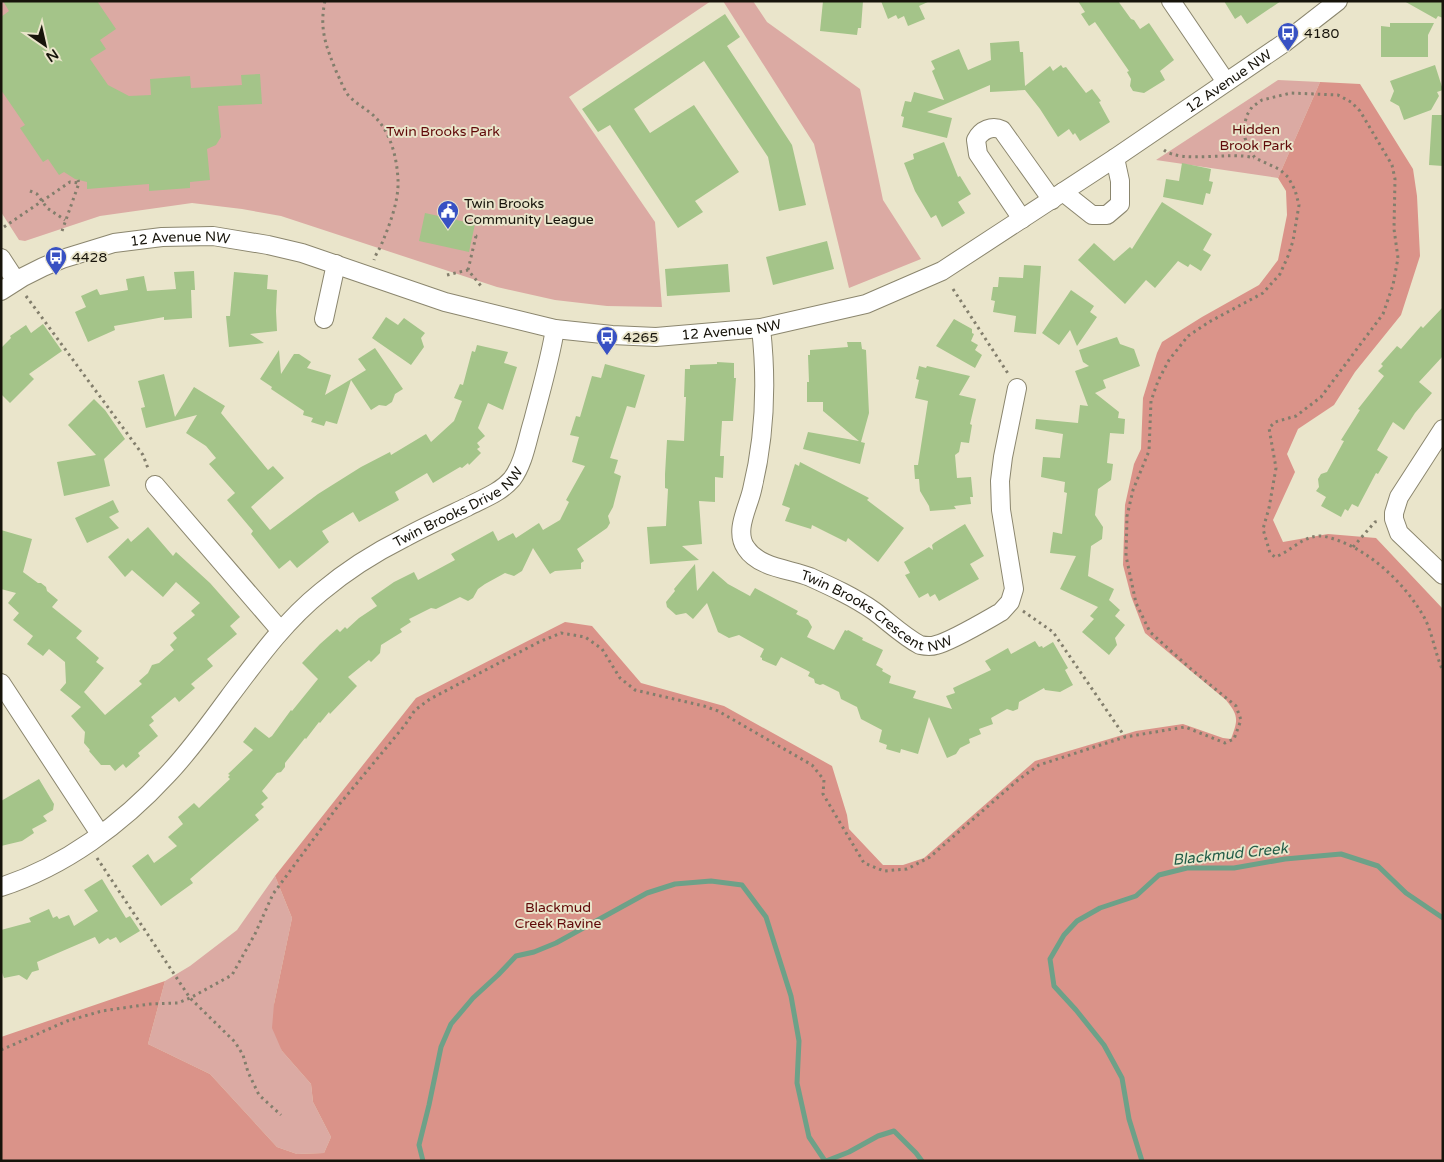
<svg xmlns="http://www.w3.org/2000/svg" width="1444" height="1162" font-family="'Varela Round',sans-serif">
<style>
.green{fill:#dbaaa3}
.forest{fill:#da9389}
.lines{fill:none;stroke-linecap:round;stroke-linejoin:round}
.stream{stroke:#6da188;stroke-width:5}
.building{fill:#a4c489}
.minor-casing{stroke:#8b866e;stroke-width:20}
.path{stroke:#827e6c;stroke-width:3;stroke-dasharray:2.5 4;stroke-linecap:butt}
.minor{stroke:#fff;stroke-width:18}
.labels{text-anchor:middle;stroke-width:4;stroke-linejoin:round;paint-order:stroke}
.poi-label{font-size:14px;fill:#17140b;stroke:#eae5cb;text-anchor:start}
.street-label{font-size:14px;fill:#17140b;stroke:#eae5cb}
.park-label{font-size:14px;fill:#600909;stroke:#eae5cb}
.water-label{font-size:15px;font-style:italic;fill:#235d48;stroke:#eae5cb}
</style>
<rect width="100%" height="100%" fill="#eae5cb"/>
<path class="green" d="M1 1H711L569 97 655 222 662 307 607 306 555 300 497 287 281 216 242 209 192 203 100 216 25 241 19 240 1 212Z
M723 1H753L767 22 860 89 883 200 921 259 849 288 814 144Z
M1278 80 1320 82 1278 178 1156 160Z
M275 876 292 918 274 1004 282 1051 311 1084 313 1102 331 1137 324 1153 297 1154 277 1147 210 1074 148 1044 165 981 190 966 237 930Z"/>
<path class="forest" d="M1320 82 1360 84 1413 169 1417 196 1420 256 1401 315 1355 372 1334 405 1298 429 1287 454 1295 472 1273 520 1283 542 1328 534 1376 538 1443 609V1161H1V1037L165 981 148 1044 210 1074 277 1147 297 1154 324 1153 331 1137 313 1102 311 1084 282 1051 272 1028 274 1004 292 918 275 876 416 698 565 622 592 626 641 683 724 706 832 766 847 815 849 829 883 865H903L924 858 1035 761 1136 731 1183 724 1223 738 1231 739C1238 720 1239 716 1226 700L1145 633 1131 596 1123 565 1125 505 1134 464 1141 449 1143 398 1157 353 1162 342 1202 317 1259 285 1278 260 1287 215 1286 191 1278 178Z"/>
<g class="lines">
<path class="stream" d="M423 1161 419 1145 429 1105 441 1047 451 1024 473 998 498 975 516 956 534 952 556 943 647 893 675 884 711 881 742 885 766 917 791 996 799 1041 797 1083 809 1137 825 1161
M826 1161 849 1152 878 1136 894 1131 916 1153 922 1161
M1142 1161 1129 1119 1122 1078 1104 1045 1076 1010 1054 986 1050 959 1064 935 1077 921 1100 908 1136 896 1159 875 1187 868H1234L1285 859 1341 854 1378 866 1406 893 1443 918"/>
</g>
<path class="building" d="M3 1H97L116 29 100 40 106 49 90 59 108 85 129 96 151 95 150 79 190 76 191 88 242 85 241 75 260 74 262 104 218 106 221 137 216 145 207 149 210 180 190 182V188L149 191V184L87 189V182L75 179 64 172 59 175 48 159 43 162 20 128 25 125 1 90V17L9 11Z
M823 1H863L861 28H858L857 35 820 31Z
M881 1H930L919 6 925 19 908 26 904 16 898 19 896 15 888 19Z
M1078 1H1118L1131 19 1134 20 1140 29 1149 23 1174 60 1160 71 1165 80 1144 93 1133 91 1130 86 1131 79 1127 72 1129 71 1095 22 1089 26 1081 14 1085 12Z
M1224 1H1281L1247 24 1241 15 1235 19Z
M1404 1H1443V18L1438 16 1436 19Z
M725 14 740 37 727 46 792 145 806 205 779 211 768 157 704 61 634 109 650 133 694 105 739 172 695 201 703 212 678 228 610 125 598 132 582 109Z
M1390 23H1434L1428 35V57H1381V26L1390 27Z
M1019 41 1020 52H1023L1025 86 1050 66 1053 71 1061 65 1063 68 1066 67 1086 93 1092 89 1101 101 1099 102 1110 122 1080 141 1075 133 1073 135 1069 129 1058 137 1040 109 1025 90 990 92V85L927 112 952 118 947 138 902 127 904 117 901 116 905 101 911 102 914 92 944 100 932 71 935 69 931 61 959 49 968 70 991 60 990 43Z
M1435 65 1443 90 1437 92 1439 96 1431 110 1404 120 1399 106 1390 101 1394 91 1390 81Z
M1432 115H1443V166L1429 165Z
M944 142 958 177 960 176 971 194 958 202 965 213 942 227 936 215 931 218 915 191 904 163 914 159 913 154Z
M1182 163 1211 169 1209 181 1213 182 1210 194 1206 193 1203 205 1163 197 1166 179 1179 181Z
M1162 202 1212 234 1203 250 1211 255 1201 271 1190 264 1188 267 1178 261 1155 288 1146 280 1125 304 1078 260 1094 243 1114 261 1130 247 1132 249Z
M425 213 475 224 469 252 419 241Z
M827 241 834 269 773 285 766 257Z
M728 264 730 292 667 296 665 269Z
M1024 265 1041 266 1036 334 1014 332 1016 316 993 312 995 301 991 300 993 287H998L999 277 1023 278Z
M194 271 195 290H191L192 318 164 320V317L114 326 115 330 88 342 75 312 86 307 81 296 97 289 100 295 128 290 126 279 144 276 147 291 176 289 174 272Z
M234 272 268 275 267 289 277 290 276 311 277 331 250 334 264 343 229 347 226 316H230Z
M1071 290 1094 306 1090 312 1097 317 1077 346 1070 330 1059 345 1042 333Z
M1443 307V356L1419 382 1432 393 1415 413 1404 430 1393 422 1377 450 1388 457 1378 474 1376 473 1358 507 1352 504 1348 511 1345 509 1341 517 1321 506 1326 497 1316 491 1319 487 1318 479 1321 474 1327 472 1344 441 1341 440 1360 410 1358 409 1384 376 1378 371 1383 366 1381 364 1397 346 1401 349 1421 326 1423 328Z
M386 317 398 325 404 318 425 333 421 338 424 347 411 365 372 338Z
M954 319 972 329V333L974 334 971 341 978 345 975 350 982 355 975 368 936 346Z
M43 324 62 351 29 374 34 379 10 403 1 394V348L11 338 10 336 26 325 31 333Z
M1117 337 1120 344 1134 349 1140 366 1103 380 1106 388 1095 393 1119 412 1118 418 1125 419 1124 434 1110 433 1107 463 1113 464 1111 480 1098 489 1095 515 1103 527 1102 539 1091 546 1088 576 1114 589 1109 600 1120 610 1115 616 1125 625 1115 638 1117 645 1109 655 1082 632 1094 619 1090 616 1098 607 1060 589 1076 556 1050 553 1053 532 1062 534 1067 493 1064 492 1065 482 1041 477 1043 457 1060 458 1063 434 1035 429 1036 419 1078 423 1080 405 1088 406 1075 371 1089 366 1083 362 1079 350Z
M847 342H861L862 349 866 350 869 413 861 442 865 443 860 464 803 449 808 432 859 441 823 411V402H807V382H809L808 355H810V350L848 347Z
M477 345 508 352 504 363 517 367 503 410 488 403 478 428 485 436 477 443 480 447 477 449 481 453 469 465 468 463 462 468 460 467 433 483 427 473 395 492 399 500 359 522 353 512 322 531 329 542 297 568 290 560 279 569 251 534 253 531 227 500 235 493 209 464 216 458 206 446 186 433 197 415 146 428 141 408 145 407 138 381 164 374 175 417 194 387 225 406 221 413 268 470 273 466 284 478 251 507 270 530 318 494 361 467 390 452 391 455 426 434 431 442 454 421 462 401 454 398 460 384 463 385 472 351 475 352Z
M375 348 403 389 395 394 392 402 386 406 379 405 371 410 351 380 337 424 326 421 324 426 311 422 313 418 303 415 304 411 271 389 272 387 260 379 279 350 281 374 294 354H299L311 362 307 368 331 375 325 395 366 370 358 359Z
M717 362 734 363V378H736L733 421H722L720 456H724L723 478 715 477V502L699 501 702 544 682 546 699 560 650 564 647 527 666 526 668 489 665 488V474L667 440 684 441 686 397H684L685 369H690V365L717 364Z
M605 364 645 375 635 408 627 406 610 458 618 460 614 473 621 476 613 507 608 516 610 523 607 528 577 549 584 561 581 563V569L555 571 550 574 533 548 522 571 514 576 505 573 485 584 478 589 473 598 468 601 460 597 436 609 431 608 409 619 411 622 400 629 402 632 381 645 380 653 371 662 369 660 348 677 357 686 330 714 329 712 320 723 319 722 306 739 305 738 285 763V767L281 772 277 773 262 791 268 798 261 804 264 807 255 815 259 820 190 879 193 883 161 906 132 866 148 854 154 863 177 846 168 837 183 824 178 817 194 803 199 808 230 779 228 777 230 775 228 774 253 750 243 742 255 727 269 738 272 736 291 710 292 711 318 679 302 663 320 644 337 629 340 632 345 627 347 629 359 618 377 606 371 598 394 582 414 572 418 580 455 560 451 554 493 531 498 541 513 533 516 538 539 523 543 530 560 520 569 502 566 500 585 466 572 462 579 437 570 435 576 416 580 417 592 376 601 378Z
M919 366 926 368 927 366 970 376 959 395 976 399 970 424 972 425 969 443 961 442 959 452 955 455 957 478 971 477 973 497H970L971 504 954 506 956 509 930 511 929 506 920 491 919 479H915L914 465H918L928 401 915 398 919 380 916 379Z
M94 399 105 410 125 439 104 459 110 486 64 496 57 462 96 455 68 425Z
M800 462 869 498 867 500 904 528 878 562 848 538 846 542 812 525 811 529 785 521 790 508 782 505 795 464 799 466Z
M113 500 119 512 109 517 119 528 87 543 75 518Z
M965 524 984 556 970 564 979 579 939 601 935 594 930 597 928 593 919 598 905 575 910 573 904 562 929 547 933 550 932 545 934 543Z
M148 527 173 556 176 552 210 583 240 617 230 626 237 634 207 659 213 666 191 684 195 688 179 702 175 697 151 717 154 721 149 725 158 736 138 753 140 756 126 768 123 764 115 771 110 765H101L89 751 90 750 84 743 85 732 71 716 81 707 60 690 66 683 65 662 49 649 43 656 27 644 33 636 13 620 19 613 8 603 16 593 1 589V530L32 539 23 572 38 583H41L46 587 47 591 58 600 52 607 82 631 76 638 99 658 96 662 104 668 84 692 105 715 142 684 139 681 148 673 152 665 159 663 174 650 170 645 177 638 173 633 195 615 191 611 200 603 176 582 163 597 132 570 125 577 108 557 128 538 131 542Z
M695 564 697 591 713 571 728 584 750 596 755 588 798 611 796 614 808 620 812 627 807 637 834 650 845 630 847 631 848 630 863 638 862 640 883 650 876 665 883 669 882 671 891 676 889 683 916 691 913 698 952 709 946 696 955 693 953 688 991 670 985 661 1008 648 1011 654 1035 641 1039 647 1042 646 1043 648 1053 642 1068 668 1065 670 1073 685 1060 692 1045 690 1044 688 1019 702 1018 709 1013 711 1007 709 991 718 993 724 979 729 981 734 969 739 970 743 960 748 956 754 947 758 929 717 918 754 901 749 900 753 886 749 887 745 879 742 882 730 861 719 857 707 841 699 839 692 823 684 820 685 815 683 814 679 808 676 810 672 781 657 776 666 762 660V658L760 657 764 649 739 635 729 638 718 632 707 603 693 619 686 613 676 615 667 607 666 602 675 591 674 589Z
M39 779 54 804 53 810 43 816 47 821 32 829 34 833 22 841 1 846V801Z
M102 879 126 918 130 916 140 931 120 943 116 937 110 940 108 938 99 944 95 937 37 962 39 970 32 972 27 980 19 975 4 978 1 970V930L31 922 29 918 49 909 53 918 57 916 59 919 69 915 74 926 98 911 84 890Z"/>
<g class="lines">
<g class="minor-casing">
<g id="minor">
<path d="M1171 1 1226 82"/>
<path d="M1063 192 1092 215H1107L1120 204V181L1115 158"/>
<path d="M1022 219 978 154 976 140C981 130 992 125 1002 130L1052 200"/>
<path d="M1 258 16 281"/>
<path id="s1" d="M1 291 23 277 43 267 62 259 114 243 162 237 213 236 268 245 302 253 445 302 555 329 612 335 656 337 761 328 866 304 942 271 1115 158 1284 43 1338 1"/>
<path d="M324 319 336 264"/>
<path id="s2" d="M761 328C767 382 765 437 752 490 748 508 734 531 746 548 759 568 790 569 810 577 832 587 854 597 874 611 889 622 903 636 920 645 925 646 930 647 936 645 952 641 985 621 1001 612L1010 602 1014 589 1001 510 1000 481 1003 457 1017 388"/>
<path d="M1443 429 1399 497 1394 513V519L1399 533 1443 575"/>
<path d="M155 485 280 630"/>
<path d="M1 683 100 834"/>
<path id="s3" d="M1 887C65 866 122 824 167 775 190 751 209 724 229 697 257 660 284 622 321 592 346 571 374 553 404 538 424 527 446 517 467 507 482 499 500 493 512 479 524 463 527 440 533 421 541 390 550 360 555 329"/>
</g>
</g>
<path class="path" d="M325 1C319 29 326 46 336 71 340 79 343 88 348 95 356 104 367 109 375 117 391 133 397 158 398 180 399 200 390 224 382 243 380 249 376 253 374 260
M1164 150C1182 164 1232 151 1254 158
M30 191 37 194 47 208 65 220
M4 227 70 182 79 183
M62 231 79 183 78 180
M468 270 476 236H473
M447 275 468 270 481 286
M953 289 1009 375
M26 296 143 455 149 471
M1353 547 1375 522 1379 521
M1023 611 1053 632 1125 737
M97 858 190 998 235 1042 243 1055 248 1072 259 1095 281 1115
M1 1050 67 1021 102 1011 150 1004 178 1003 190 998 232 975 255 934 273 894 338 806 405 725 415 710 430 699 539 642 561 633 585 637 602 649 620 678 635 690 704 706 718 711 812 765 824 780 823 794 864 863 884 871 907 869 930 857 1018 780 1039 765 1125 737 1185 727 1225 743 1234 739 1241 720 1236 706 1191 669 1150 632 1136 603 1126 556 1127 516 1133 490 1149 451 1151 401 1158 381 1169 360 1188 336 1209 322 1263 293 1280 274 1288 256 1293 241 1299 205 1295 190 1288 177 1279 169 1255 158 1249 149 1245 138 1244 126 1247 115 1252 107 1262 100 1291 93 1338 95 1351 102 1360 111 1392 165 1395 179 1394 229 1398 258 1393 285 1383 314 1321 397 1296 416 1275 422 1269 428 1276 468 1269 508 1263 529 1270 553 1275 557C1290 552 1301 537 1319 536 1325 536 1331 538 1337 540 1373 553 1405 584 1424 617 1433 634 1435 654 1443 671"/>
<use href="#minor" class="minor"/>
</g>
<defs>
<g id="bus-pin" transform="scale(1.125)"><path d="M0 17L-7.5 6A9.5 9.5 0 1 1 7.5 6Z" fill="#3851c3" stroke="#eae5cb"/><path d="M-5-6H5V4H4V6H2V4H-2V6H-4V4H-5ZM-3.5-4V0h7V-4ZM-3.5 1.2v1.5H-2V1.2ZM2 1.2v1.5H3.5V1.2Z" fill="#fff"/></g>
<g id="civic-pin" transform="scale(1.125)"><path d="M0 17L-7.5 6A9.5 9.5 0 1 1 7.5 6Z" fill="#3851c3" stroke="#eae5cb"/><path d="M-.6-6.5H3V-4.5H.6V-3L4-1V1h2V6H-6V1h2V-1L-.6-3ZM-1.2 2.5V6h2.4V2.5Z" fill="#fff"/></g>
</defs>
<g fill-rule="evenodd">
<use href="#bus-pin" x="1288" y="33"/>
<use href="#civic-pin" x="448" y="211"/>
<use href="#bus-pin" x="56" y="257"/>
<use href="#bus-pin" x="607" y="337"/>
</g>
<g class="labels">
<g class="poi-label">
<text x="1304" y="38">4180</text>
<text x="464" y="208">Twin Brooks<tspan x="464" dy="16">Community League</tspan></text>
<text x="72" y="262">4428</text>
<text x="623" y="342">4265</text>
</g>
<g class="street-label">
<text dy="5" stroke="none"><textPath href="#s1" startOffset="1319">12 Avenue NW</textPath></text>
<text dy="5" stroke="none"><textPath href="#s1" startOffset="190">12 Avenue NW</textPath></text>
<text dy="5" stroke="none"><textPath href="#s1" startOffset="755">12 Avenue NW</textPath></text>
<text dy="5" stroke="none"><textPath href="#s3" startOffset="604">Twin Brooks Drive NW</textPath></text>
<text dy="5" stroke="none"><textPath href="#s2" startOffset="372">Twin Brooks Crescent NW</textPath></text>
</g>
<g class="park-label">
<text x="1256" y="134">Hidden<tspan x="1256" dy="16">Brook Park</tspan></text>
<text x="443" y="136">Twin Brooks Park</text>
<text x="558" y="912">Blackmud<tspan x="558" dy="16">Creek Ravine</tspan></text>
</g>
<g class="water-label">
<text transform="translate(1230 854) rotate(-6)" y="5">Blackmud Creek</text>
</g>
</g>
<rect width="1444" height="1162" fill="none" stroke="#17140b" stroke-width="5"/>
<g transform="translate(45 45) rotate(146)" stroke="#eae5cb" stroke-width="4" paint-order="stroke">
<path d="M0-4L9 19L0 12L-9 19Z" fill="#17140b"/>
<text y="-8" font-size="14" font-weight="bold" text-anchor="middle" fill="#17140b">N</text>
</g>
</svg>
